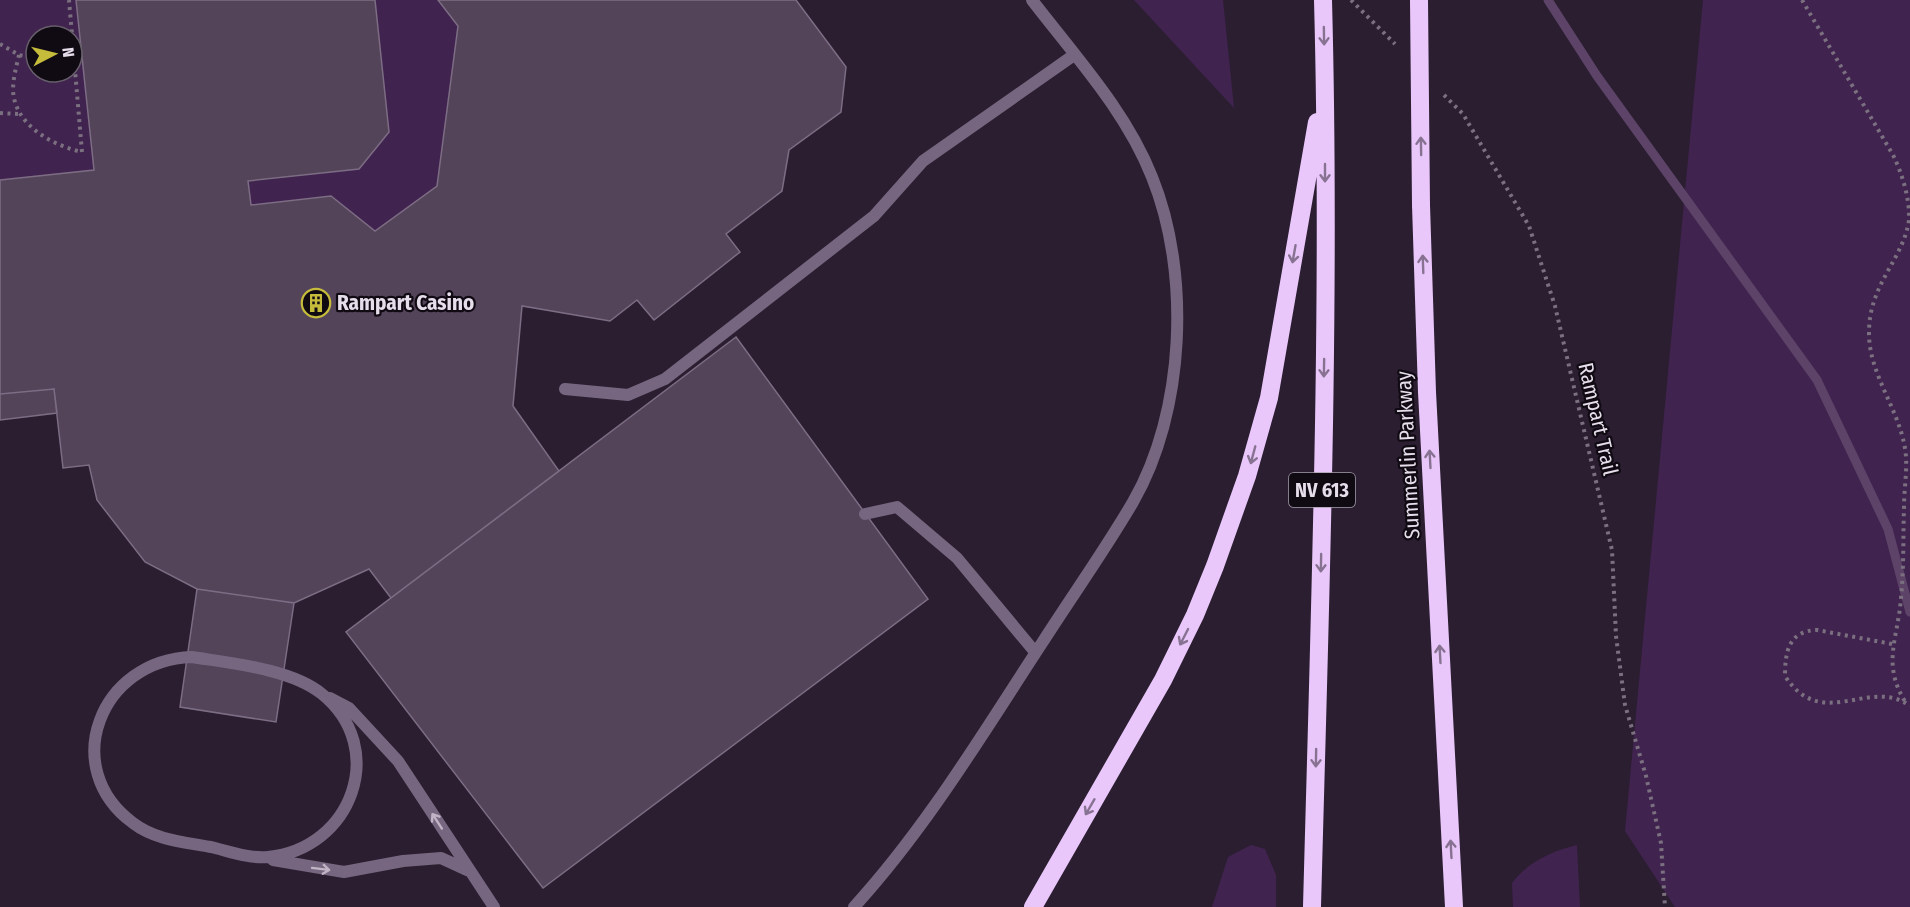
<svg xmlns="http://www.w3.org/2000/svg" width="1910" height="907" font-family="'Fira Sans Condensed',sans-serif">
<style>
.green{fill:#41234f;fill-rule:evenodd}
.lines{fill:none;stroke-linecap:round;stroke-linejoin:round}
.stream{stroke:#5c4367;stroke-width:9}
.building{fill:#53445a;stroke:#7d6d84;stroke-width:1.5}
.path{stroke:#7b7080;stroke-width:4;stroke-dasharray:3 4.5;stroke-linecap:butt}
.service{stroke:#77667f;stroke-width:12}
.motorway{stroke:#e9c7fa;stroke-width:18}
.motorway-bridge{stroke:#e9c7fa;stroke-width:18}
.oneway{stroke:#877292}
.oneway2{stroke:#c0b4c6}
.labels{text-anchor:middle;stroke-width:4.5;stroke-linejoin:round;paint-order:stroke}
.shield{fill:#100a13;stroke:#a69eab;stroke-width:1.5}
.shield-label{font-size:20px;font-weight:bold;fill:#e7deec}
.poi-label{font-size:21px;font-weight:bold;fill:#e7deec;stroke:#100a13;text-anchor:start}
.street-label{font-size:21px;fill:#e7deec;stroke:#100a13}
</style>
<rect width="100%" height="100%" fill="#2b1e31"/>
<path class="green" d="M0 0H76L94 170 0 180ZM36 36H72V72H36Z
M375 0H438L458 26 437 186 375 231 331 196 251 205 248 182 359 169 389 132Z
M1134 0H1223L1234 108Z
M1703 0H1910V907H1675L1625 831Z
M1251 845 1265 849 1276 875V907H1212L1228 857Z
M1577 845 1580 907H1513L1512 883C1528 862 1552 851 1577 845Z"/>
<g class="lines">
<path class="stream" d="M1548 0 1597 76 1817 380 1888 529 1910 612"/>
</g>
<path class="building" d="M76 0H375L389 132 359 169 248 181 251 205 331 196 375 231 437 186 458 26 438 0H796L846 67 841 112 789 150 782 191 726 234 740 252 654 320 637 300 610 321 522 306 513 406 559 471 391 598 369 569 294 603 197 589 145 562 97 500 89 465 63 468 54 389 0 394V180L94 170Z
M736 337 928 599 543 888 346 632Z
M54 389 57 413 0 420V394Z
M197 589 294 603 276 722 180 707Z"/>
<g class="lines">
<path class="path" d="M1351 0 1395 44
M1802 0 1893 155C1902 173 1910 199 1909 220 1903 261 1868 284 1869 335 1870 378 1903 414 1906 457 1907 473 1904 490 1904 507 1903 537 1904 567 1901 598 1898 639 1881 664 1906 703
M0 44 19 55 36 58
M19 55C16 68 11 85 14 98 20 128 55 146 82 152L69 0
M1444 95 1463 114 1529 226 1555 306 1612 550 1616 636 1625 705 1646 776 1661 843 1665 907
M0 113 19 114
M1892 644 1817 630C1789 631 1785 651 1785 676 1822 733 1870 676 1910 706"/>
<path class="service" d="M565 389 628 395 665 379 874 216 923 161 1074 55
M865 514 897 507 957 558 1035 652
M192 657C230 663 292 669 322 694 389 748 352 849 268 857 250 859 228 851 211 847 184 842 155 840 133 823 58 768 100 660 192 657Z
M330 698 349 708 398 761 494 907
M273 860 344 872 403 861 441 858 467 870
M854 907C927 827 983 733 1042 643 1072 596 1105 550 1133 502 1185 412 1191 273 1152 177 1126 111 1075 56 1032 0"/>
<path class="motorway" d="M1421 205 1427 392 1454 907
M1033 907 1163 680 1195 615 1215 566 1247 476 1269 398 1317 122
M1312 907C1320 605 1331 302 1323 0"/>
<path class="motorway-bridge" d="M1419 0 1421 205"/>
</g>
<defs><path id="oneway-shaft" d="M-6 0H5M1.5-3L5.5 0L1.5 3" fill="none" stroke-width="1.6" stroke-linecap="round" stroke-linejoin="round" transform="scale(1.5)"/></defs>
<g class="oneway">
<use href="#oneway-shaft" transform="translate(1324 36) rotate(89)"/>
<use href="#oneway-shaft" transform="translate(1421 146) rotate(-91)"/>
<use href="#oneway-shaft" transform="translate(1325 173) rotate(90)"/>
<use href="#oneway-shaft" transform="translate(1294 254) rotate(100)"/>
<use href="#oneway-shaft" transform="translate(1423 264) rotate(-92)"/>
<use href="#oneway-shaft" transform="translate(1324 368) rotate(91)"/>
<use href="#oneway-shaft" transform="translate(1253 455) rotate(105)"/>
<use href="#oneway-shaft" transform="translate(1430 459) rotate(-93)"/>
<use href="#oneway-shaft" transform="translate(1321 563) rotate(91)"/>
<use href="#oneway-shaft" transform="translate(1184 637) rotate(117)"/>
<use href="#oneway-shaft" transform="translate(1440 654) rotate(-93)"/>
<use href="#oneway-shaft" transform="translate(1316 758) rotate(91)"/>
<use href="#oneway-shaft" transform="translate(1090 807) rotate(120)"/>
<use href="#oneway-shaft" transform="translate(1451 849) rotate(-93)"/>
</g>
<g class="oneway2">
<use href="#oneway-shaft" transform="translate(437 821) rotate(-123)"/>
<use href="#oneway-shaft" transform="translate(321 869) rotate(7)"/>
</g>
<defs>
<g id="building-ring" transform="scale(1.5)"><circle r="9.5" fill="#100a13" stroke="#c6bc3c" stroke-width="1.5"/><path d="M-4-6H4V6H1V3H-1V6H-4ZM-2.5-4.3h1.7v1.8h-1.7ZM.8-4.3h1.7v1.8H.8ZM-2.5-1h1.7V.8h-1.7ZM.8-1h1.7V.8H.8Z" fill="#c6bc3c"/></g>
</defs>
<g fill-rule="evenodd">
<use href="#building-ring" x="316" y="303"/>
</g>
<g class="labels">
<rect class="shield" x="1289" y="473" width="66" height="34" rx="4.5"/>
<g class="shield-label">
<text x="1322" y="497">NV 613</text>
</g>
<g class="poi-label">
<text x="337" y="310">Rampart Casino</text>
</g>
<g class="street-label">
<text transform="translate(1598 419) rotate(77)" y="7">Rampart Trail</text>
<text transform="translate(1408 455) rotate(-93)" y="7">Summerlin Parkway</text>
</g>
</g>
<g transform="translate(54 54) rotate(83)"><circle r="28" fill="#100a13" stroke="#665f6a" stroke-width="1.5"/>
<path d="M0-4.5L10 22L0 15L-10 22Z" fill="#c6bc3c"/>
<text y="-9" font-size="16" font-weight="bold" text-anchor="middle" fill="#e7deec">N</text>
</g>
</svg>
